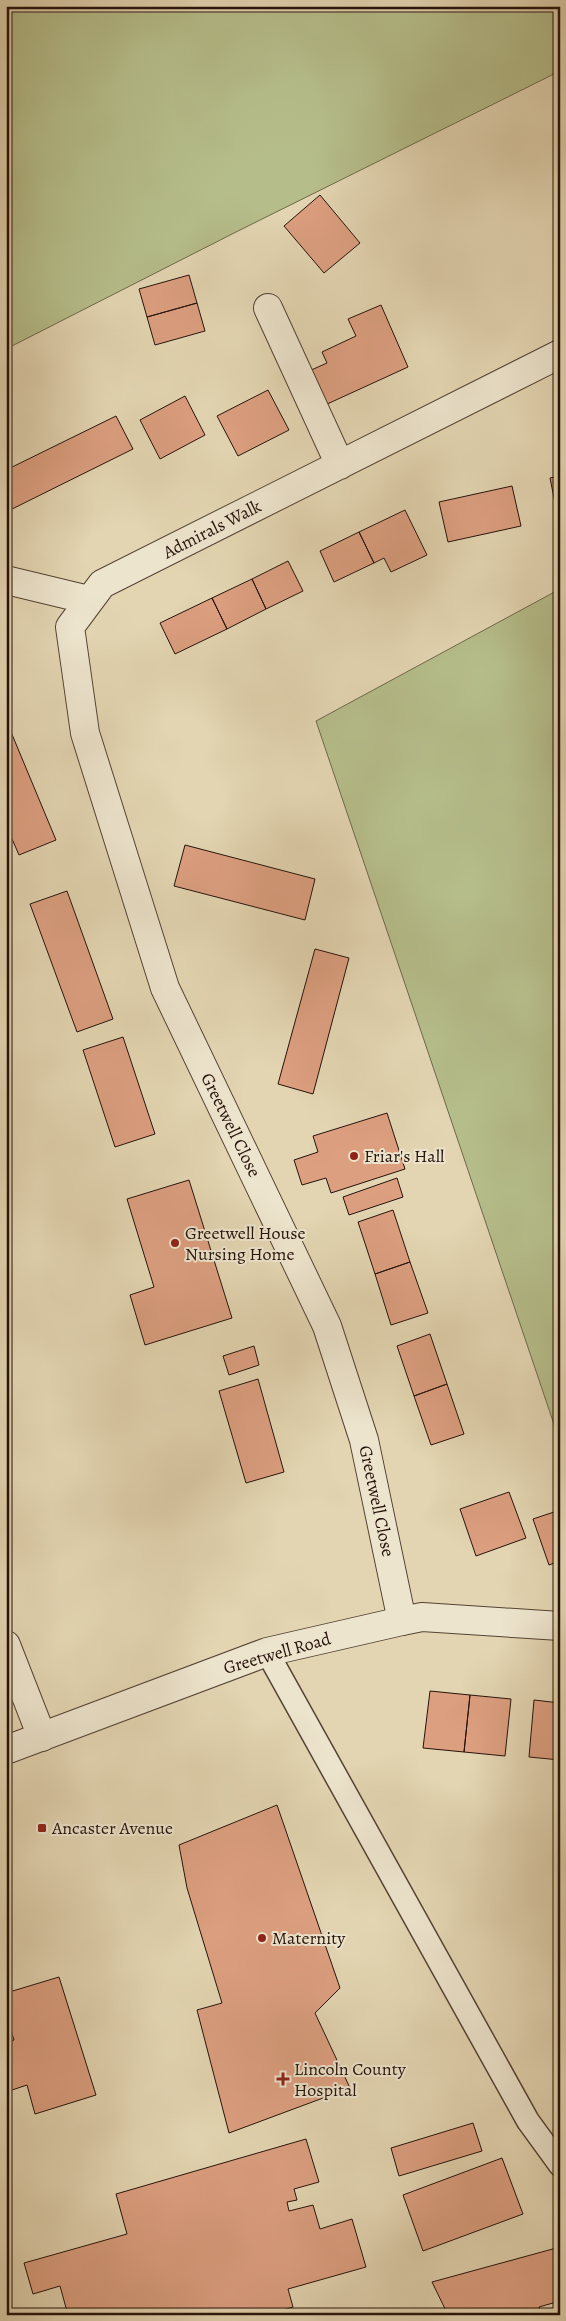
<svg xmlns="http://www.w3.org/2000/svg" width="566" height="2321" font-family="Alegreya,serif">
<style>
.green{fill:#b5bd8a;stroke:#6d684a}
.building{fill:#dc9f80;stroke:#25120a}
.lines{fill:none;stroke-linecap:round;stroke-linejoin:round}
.service-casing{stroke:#544334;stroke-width:25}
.minor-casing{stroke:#544334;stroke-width:30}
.tertiary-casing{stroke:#544334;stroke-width:30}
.service{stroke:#ede4cd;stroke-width:22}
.minor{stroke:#ede4cd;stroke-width:28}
.tertiary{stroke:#ede4cd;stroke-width:28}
.poi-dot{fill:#8f2418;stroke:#ede4cd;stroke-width:2}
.labels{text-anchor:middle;stroke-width:4;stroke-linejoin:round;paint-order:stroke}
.street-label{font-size:18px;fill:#25120a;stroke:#ede4cd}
.poi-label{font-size:18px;fill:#25120a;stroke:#ede4cd;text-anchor:start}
</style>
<rect width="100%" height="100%" fill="#e3d5b2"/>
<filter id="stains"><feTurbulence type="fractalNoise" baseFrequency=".004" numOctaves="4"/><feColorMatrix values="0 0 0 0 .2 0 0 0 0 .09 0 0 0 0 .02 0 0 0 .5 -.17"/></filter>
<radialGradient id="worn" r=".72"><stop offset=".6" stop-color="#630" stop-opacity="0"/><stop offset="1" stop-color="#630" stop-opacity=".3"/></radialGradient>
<path class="green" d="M6 6H560V71L236 232 6 349Z
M560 589V1442L316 721Z"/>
<path class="building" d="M320 195 360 243 324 273 284 226Z
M189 275 197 303 147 317 139 289Z
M197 303 205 331 155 345 147 317Z
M381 305 408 367 325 405 309 371 327 363 322 352 356 336 348 319Z
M268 390 289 430 238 456 217 416Z
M185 396 205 435 160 459 140 420Z
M116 416 133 449 6 512V470Z
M560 476V517L558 518 550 478Z
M512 486 521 526 448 542 439 502Z
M405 510 427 555 391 572 384 558 374 563 359 532Z
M359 532 374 563 334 582 320 551Z
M288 561 303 591 266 609 252 579Z
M252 579 266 609 227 629 212 598Z
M212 598 227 629 175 654 160 623Z
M6 720 56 840 19 855 6 825Z
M185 845 315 879 305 920 174 886Z
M67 891 113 1019 77 1032 30 904Z
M315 949 349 958 313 1094 278 1084Z
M123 1037 155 1134 115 1147 83 1050Z
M387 1113 405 1169 331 1193 326 1178 302 1185 294 1160 318 1152 313 1136Z
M397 1178 403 1197 349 1215 343 1197Z
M189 1180 232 1318 145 1345 130 1295 154 1287 127 1199Z
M393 1210 410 1262 375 1274 358 1222Z
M410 1262 428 1313 391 1325 375 1274Z
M430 1334 447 1384 414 1396 397 1346Z
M254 1346 259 1365 229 1375 223 1356Z
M258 1379 284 1472 246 1483 219 1391Z
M447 1384 464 1434 431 1445 414 1396Z
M509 1492 526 1538 476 1556 460 1509Z
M560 1510V1561L549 1565 533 1519Z
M430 1691 470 1695 464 1752 423 1748Z
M470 1695 511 1699 505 1756 464 1752Z
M534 1700 560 1703V1760L529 1757Z
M277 1805 340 1988 315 2013 350 2088 229 2133 197 2010 222 2003 187 1888 179 1845Z
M59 1977 96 2095 35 2114 27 2085 6 2092V2043L14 2040 6 2015V1993Z
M473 2123 482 2151 399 2176 391 2148Z
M306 2139 319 2182 294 2189 297 2200 287 2202 289 2211 313 2205 320 2229 352 2219 366 2267 288 2289 293 2307 266 2315H68L60 2286 33 2294 24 2263 127 2234 116 2194Z
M502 2158 523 2214 423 2251 403 2195Z
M560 2247V2301L539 2307 541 2315H448L432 2282Z"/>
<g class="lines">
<g class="service-casing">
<path id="service" d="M267 1652 528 2121 560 2165"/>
</g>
<g class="minor-casing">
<path id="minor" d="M268 308 340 465
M6 580 89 600
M402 1621 364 1440 327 1326 165 988 85 733 70 627 102 584 560 354
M6 1645 42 1737"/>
</g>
<g class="tertiary-casing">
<path id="tertiary" d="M6 1750 267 1652 402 1621 422 1617 560 1626"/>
</g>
<use href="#service" class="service"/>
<use href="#minor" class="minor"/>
<use href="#tertiary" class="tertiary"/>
</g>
<g class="poi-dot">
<circle cx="354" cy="1156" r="5"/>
<circle cx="175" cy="1243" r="5"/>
<rect x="37" y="1823" width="10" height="10" rx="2.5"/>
<circle cx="262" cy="1938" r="5"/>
<path d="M280.5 2071.5h5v5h5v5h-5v5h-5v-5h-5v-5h5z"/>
</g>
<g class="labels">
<g class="street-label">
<text transform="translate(212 529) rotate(-27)" y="6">Admirals Walk</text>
<text transform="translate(231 1125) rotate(64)" y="6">Greetwell Close</text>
<text transform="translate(377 1501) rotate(78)" y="6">Greetwell Close</text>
<text transform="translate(277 1653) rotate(-16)" y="6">Greetwell Road</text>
</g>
<g class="poi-label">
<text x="364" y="1162">Friar's Hall</text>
<text x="185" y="1239">Greetwell House<tspan x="185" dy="21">Nursing Home</tspan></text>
<text x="52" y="1834">Ancaster Avenue</text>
<text x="272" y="1944">Maternity</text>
<text x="294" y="2075">Lincoln County<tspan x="294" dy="21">Hospital</tspan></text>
</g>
</g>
<rect width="566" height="2321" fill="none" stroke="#e3d5b2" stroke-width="25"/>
<rect x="8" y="8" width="551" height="2306" fill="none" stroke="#25120a" stroke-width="2.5"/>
<rect x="12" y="12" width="541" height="2296" fill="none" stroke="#25120a"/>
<rect width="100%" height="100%" filter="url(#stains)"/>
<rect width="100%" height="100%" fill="url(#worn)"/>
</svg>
